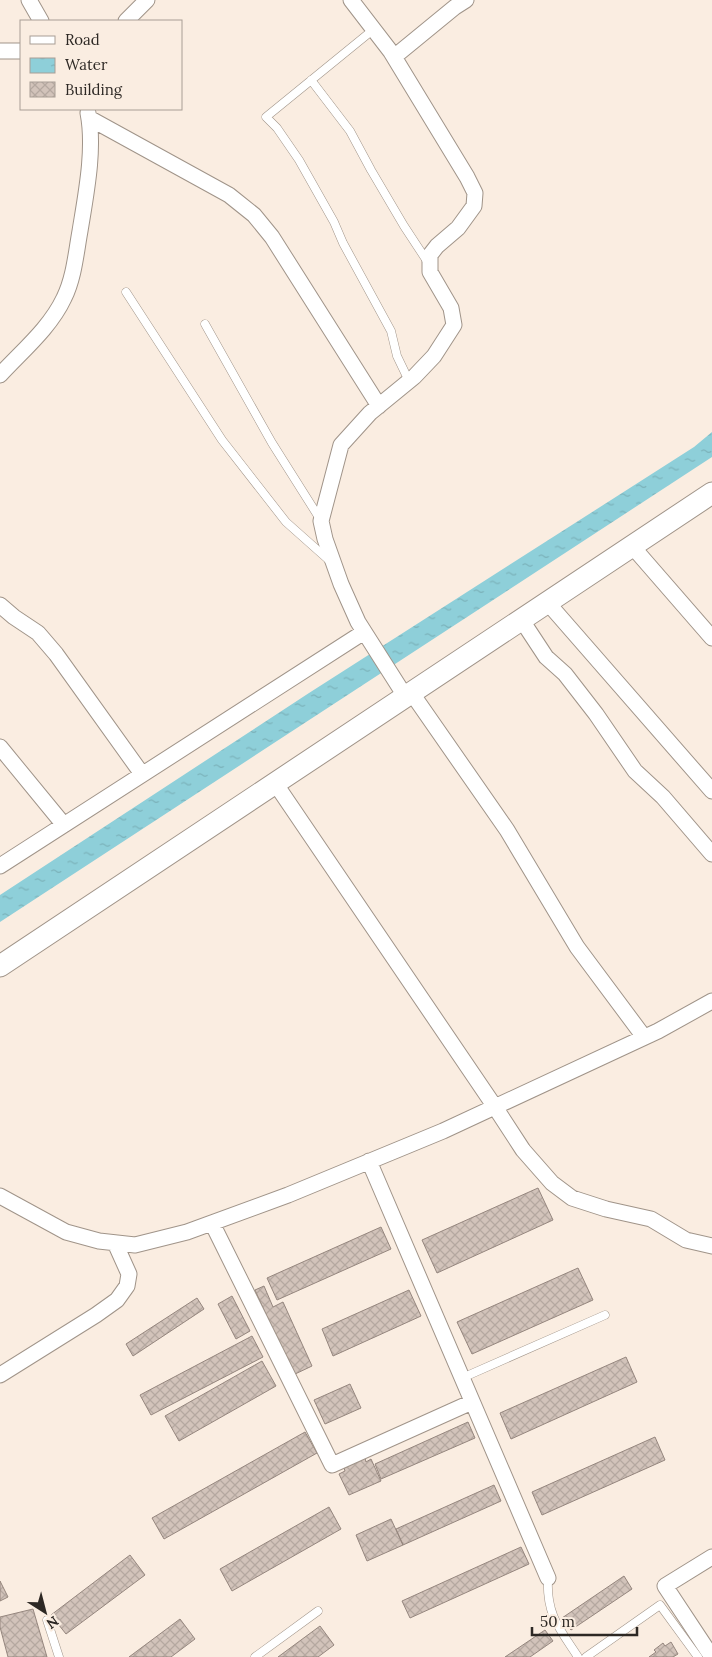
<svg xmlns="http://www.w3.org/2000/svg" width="712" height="1657" font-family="Lora,serif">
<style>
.water{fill:url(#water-ripples)}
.building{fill:url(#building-cross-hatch);stroke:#95867e}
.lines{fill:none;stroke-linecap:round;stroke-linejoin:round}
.service-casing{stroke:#a09489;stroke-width:9}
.minor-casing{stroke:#a09489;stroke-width:17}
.secondary-casing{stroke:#a09489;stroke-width:23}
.service{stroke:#fff;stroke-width:8}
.minor{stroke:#fff;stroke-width:15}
.secondary{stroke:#fff;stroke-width:21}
</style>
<defs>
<pattern id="water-ripples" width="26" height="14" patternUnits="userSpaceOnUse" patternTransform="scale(1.25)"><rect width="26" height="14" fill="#8ecfd9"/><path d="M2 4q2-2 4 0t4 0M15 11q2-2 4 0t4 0" fill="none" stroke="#7bb2ba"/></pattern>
<pattern id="building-cross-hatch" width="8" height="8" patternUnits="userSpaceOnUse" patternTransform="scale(1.25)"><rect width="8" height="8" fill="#d2c3ba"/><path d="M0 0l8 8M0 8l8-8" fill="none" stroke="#b5a8a0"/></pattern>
</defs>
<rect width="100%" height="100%" fill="#faede1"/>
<path class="water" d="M712 432V457L0 922V895L309 693 694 447Z"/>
<path class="building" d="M538 1188 553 1220 437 1273 422 1240Z
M381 1227 391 1249 277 1300 267 1278Z
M578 1268 593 1300 472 1354 457 1322Z
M264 1286 273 1307 283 1302 312 1366 293 1375 255 1290Z
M409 1290 421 1316 333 1356 322 1329Z
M232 1296 250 1331 236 1339 218 1304Z
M197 1298 204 1309 133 1356 126 1344Z
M252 1336 263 1357 151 1415 140 1395Z
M626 1357 637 1382 511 1439 500 1413Z
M262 1361 276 1386 179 1441 165 1416Z
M350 1384 361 1408 325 1424 314 1400Z
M468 1422 475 1438 381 1479 375 1464Z
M305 1432 317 1453 164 1539 152 1518Z
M655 1437 665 1460 542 1515 532 1492Z
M365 1458 366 1462 371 1459 381 1481 349 1495 339 1474 345 1471 344 1468Z
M494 1485 501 1501 403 1545 396 1529Z
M329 1507 341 1529 232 1591 220 1569Z
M391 1519 403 1545 367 1561 356 1535Z
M521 1547 529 1564 410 1618 402 1601Z
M130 1555 145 1575 66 1634 51 1615Z
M624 1576 632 1589 571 1630 562 1618Z
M0 1581 8 1597 0 1601Z
M33 1609 47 1657H8L0 1627V1617Z
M180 1619 195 1639 171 1657H129Z
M320 1626 334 1645 318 1657H278Z
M545 1630 553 1641 530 1657H505Z
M671 1642 678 1654 673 1657H649L656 1652 654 1650 663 1643 665 1646Z"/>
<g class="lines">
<g class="service-casing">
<path id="service" d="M374 29 266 117 277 128 299 160 334 222 343 243 391 331 397 356 409 381
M311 80 350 131 371 170 404 226 427 261
M126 292 222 440 286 522 331 562
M205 324 272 443 320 519
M462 1378 605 1315
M548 1578C546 1614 559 1628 578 1657
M47 1620 59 1657
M255 1657 318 1611
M586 1657 660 1605 698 1657"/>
</g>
<g class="minor-casing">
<path id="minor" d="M29 0 41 21
M351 0 391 52 467 177 475 193 474 206 458 228 437 246 430 255V272L451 308 454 325 434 356 414 377 370 413 341 445 321 521 325 539 341 584 358 622 405 696
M126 21 147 0
M0 51H21
M394 57 455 7 466 0
M89 118 229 195 254 215 272 237 379 406
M0 375C22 351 50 328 64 298 74 278 76 253 80 231 86 194 95 149 88 113
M632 546 712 638
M547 602 712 791
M0 605 14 617 38 633 56 654 142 774
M521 619 546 657 565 674 596 714 635 771 663 797 712 854
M411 692 507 830 577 947 644 1037
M0 747 64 825
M275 783 495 1107 523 1150 552 1183 572 1198 606 1209 651 1219 686 1240 712 1246
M0 866 364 632
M369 1161 548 1578
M0 1196 66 1232 99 1241 135 1245 187 1232 288 1195 443 1131 658 1031 712 1001
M212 1223 332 1465 472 1402
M0 1375 96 1315 117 1300 127 1286 129 1274 115 1243
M712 1657 665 1586 712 1557"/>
</g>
<g class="secondary-casing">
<path id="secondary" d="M0 966 712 493"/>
</g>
<use href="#service" class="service"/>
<use href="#minor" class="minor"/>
<use href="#secondary" class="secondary"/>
</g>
<rect x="20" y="20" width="162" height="90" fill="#faede1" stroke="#a89e95"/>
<rect x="30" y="36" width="25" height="8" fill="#ffffff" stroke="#a89e95"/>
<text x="65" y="45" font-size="15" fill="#2d2824">Road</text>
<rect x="30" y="58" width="25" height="15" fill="url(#water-ripples)" stroke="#a89e95"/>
<text x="65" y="70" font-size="15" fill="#2d2824">Water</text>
<rect x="30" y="82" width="25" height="15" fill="url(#building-cross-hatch)" stroke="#a89e95"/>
<text x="65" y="95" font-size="15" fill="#2d2824">Building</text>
<g transform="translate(45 1612) rotate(144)" stroke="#faede1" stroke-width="4" paint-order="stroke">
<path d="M0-4L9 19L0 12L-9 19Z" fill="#2d2824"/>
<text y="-8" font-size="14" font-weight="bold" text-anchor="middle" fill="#2d2824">N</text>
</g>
<path d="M532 1627v8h105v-8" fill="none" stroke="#2d2824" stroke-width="2.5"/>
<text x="540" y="1627" font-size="15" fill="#2d2824" stroke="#faede1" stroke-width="4" paint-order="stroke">50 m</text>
</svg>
